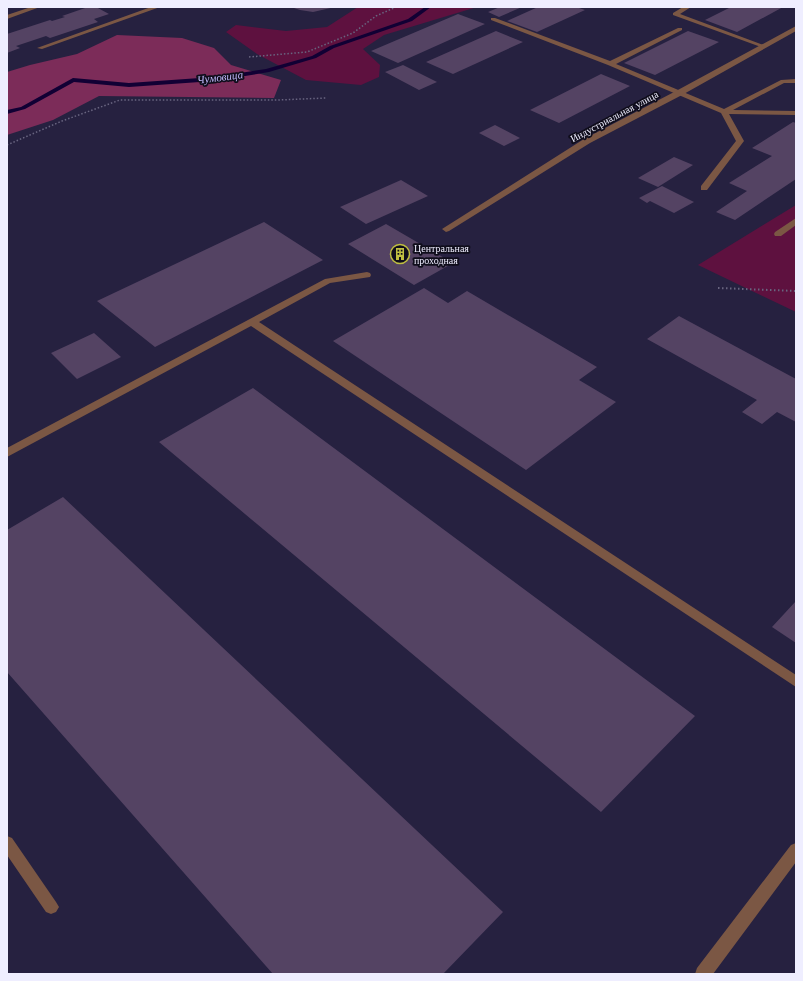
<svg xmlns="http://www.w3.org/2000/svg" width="803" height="981" font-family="'Libre Baskerville',serif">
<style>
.green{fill:#5e113f}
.forest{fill:#7c2c59}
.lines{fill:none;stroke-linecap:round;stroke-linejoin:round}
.stream{fill:#110034;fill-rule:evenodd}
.building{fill:#544363}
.path-far1{stroke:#696580;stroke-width:1.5;stroke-dasharray:1.5 2;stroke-linecap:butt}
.path{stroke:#696580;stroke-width:2;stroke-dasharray:1.5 2.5;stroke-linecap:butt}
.service{fill:#7b5744;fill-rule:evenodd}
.minor{fill:#7b5744;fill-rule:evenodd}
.labels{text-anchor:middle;stroke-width:3.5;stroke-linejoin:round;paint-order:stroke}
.far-street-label{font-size:10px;fill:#efeeff;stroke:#0f0d1b}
.far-poi-label{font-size:10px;fill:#efeeff;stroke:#0f0d1b;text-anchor:start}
.far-water-label{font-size:11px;font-style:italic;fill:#c0b9fb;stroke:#0f0d1b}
</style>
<rect width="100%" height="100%" fill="#262140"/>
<path class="green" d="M358 7H477L384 35 363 49 380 65 379 77 361 85 306 80 257 54 226 32 236 25 286 31 327 27Z
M796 205V312L698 265Z"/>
<path class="forest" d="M117 35 182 38 214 48 231 65 281 80 274 98 99 96 53 120 7 135V72L30 65 77 54Z"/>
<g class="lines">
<path class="stream" d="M425 7H431L412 21 334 48 316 58 269 72 214 81 129 87 74 82 25 109 7 114V110L21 107 73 78 129 83 214 77 266 69 312 56 330 46 408 19Z"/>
</g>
<path class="building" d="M88 7H96L109 14 94 19 98 22 50 38 46 36 16 46 20 48 7 53V34L50 20 52 21 65 17 62 16Z
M291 7H335L313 12 300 10Z
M500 7H522L499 17 488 12Z
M538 7H576L585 10 537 32 507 21Z
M731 7H783L737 32 705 20Z
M458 14 485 24 398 63 371 51Z
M496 31 523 42 453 74 426 62Z
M688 31 719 42 655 75 624 63Z
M403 65 437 82 419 90 385 72Z
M601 74 630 86 559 123 530 110Z
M793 122 796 123V179L735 220 716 212 747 191 729 183 772 156 752 148Z
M495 125 520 138 504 146 479 133Z
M674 157 693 165 658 187 638 178Z
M401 180 428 196 366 224 340 207Z
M662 186 694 202 674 213 650 201 647 203 639 198Z
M264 222 323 260 155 347 97 301Z
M386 224 453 263 414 285 348 244Z
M424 288 448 303 467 291 597 367 579 380 616 402 526 470 333 341Z
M679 316 796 379V422L777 412 762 424 742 412 757 400 647 339Z
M94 333 121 357 77 379 51 353Z
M253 388 695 716 601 812 159 442Z
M63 497 503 912 443 974H273L7 672V530Z
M796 601V643L772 627Z"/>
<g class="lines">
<path class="path-far1" d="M249 57 307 52 353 33 376 16 396 7
M7 145 62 121 120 100H278L326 98"/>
<path class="path" d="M718 288 796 291"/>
<path class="service" d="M31 7H40L7 19V15Z
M151 7H160L42 49 37 48Z
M683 7H691L680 14 766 46 761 47 673 15V13Z
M491 18H495L610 61 678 28H682V30L616 64 724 109 781 80 796 79V83H784L733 110 796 111V115L729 114 744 141 707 190H701V186L736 141 721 113 608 65 491 20Z
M796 218V225L781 236H775L774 234 775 232Z
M367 272 370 273 371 275 370 277 330 283 259 322 796 675V687L251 326 7 457V448L325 279Z
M7 836 12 838 56 902 59 907 56 912 51 914 46 912 7 855Z
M796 843V862L713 974H695L697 968 791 845Z"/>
<path class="minor" d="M796 26V31L682 95 590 143 449 231 446 232 442 229 584 139 676 91Z"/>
</g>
<defs>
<g id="building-ring" transform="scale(1)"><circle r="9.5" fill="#0f0d1b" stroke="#bfbe41" stroke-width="1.5"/><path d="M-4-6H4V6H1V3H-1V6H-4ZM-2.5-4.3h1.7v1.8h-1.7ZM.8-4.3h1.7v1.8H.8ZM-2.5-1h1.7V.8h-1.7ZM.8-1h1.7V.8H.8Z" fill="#bfbe41"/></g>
</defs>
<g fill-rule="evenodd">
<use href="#building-ring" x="400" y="254"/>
</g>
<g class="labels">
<g class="far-street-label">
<text transform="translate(614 116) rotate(-28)" y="4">Индустриальная улица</text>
</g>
<g class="far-poi-label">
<text x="414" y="252">Центральная<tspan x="414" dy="12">проходная</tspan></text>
</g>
<g class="far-water-label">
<text transform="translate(220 77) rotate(-7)" y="4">Чумовица</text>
</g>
</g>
<rect width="803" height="981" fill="none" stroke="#efeeff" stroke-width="16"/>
</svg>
